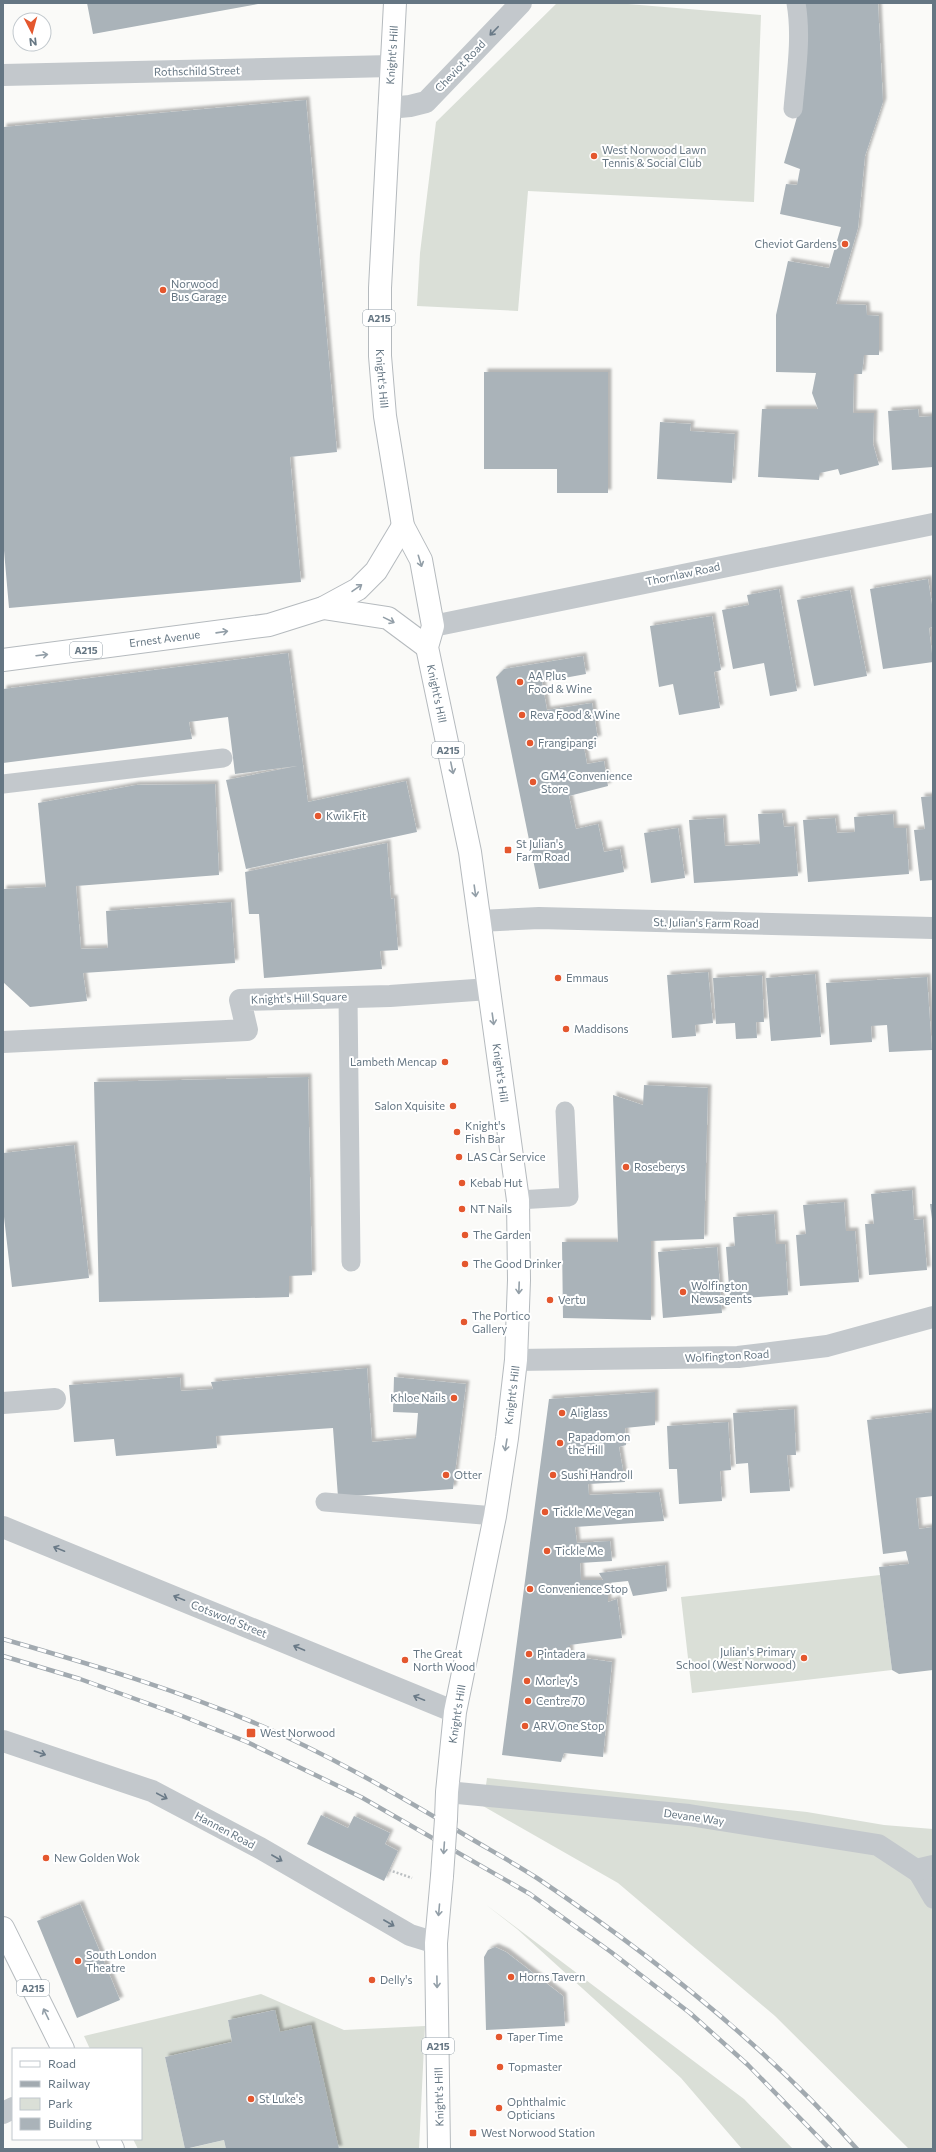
<svg xmlns="http://www.w3.org/2000/svg" width="936" height="2152" font-family="Commissioner,sans-serif">
<style>
.green{fill:#dadfd7}
.building{fill:#aab3b9;filter:url(#shadow)}
.lines{fill:none;stroke-linecap:round;stroke-linejoin:round}
.primary-casing{stroke:#b5babe;stroke-width:24}
.path{stroke:#bbbfc2;stroke-width:2.5;stroke-dasharray:2 2;stroke-linecap:butt}
.lane{stroke:#c3c8cc;stroke-width:19}
.street{stroke:#c3c8cc;stroke-width:22}
.primary{stroke:#fff;stroke-width:22}
.rail-casing{stroke:#a2aab0;stroke-width:4.5}
.rail{stroke:#fff;stroke-width:3;stroke-dasharray:9;stroke-linecap:butt}
.primary-bridge-casing{stroke:#b5babe;stroke-width:24;stroke-linecap:butt}
.primary-bridge{stroke:#fff;stroke-width:22}
.oneway{stroke:#6a7a87}
.oneway2{stroke:#939fa8}
.poi-dot{fill:#e4572e;stroke:#fff;stroke-width:1.5}
.labels{text-anchor:middle;stroke-width:4;stroke-linejoin:round;paint-order:stroke}
.shield{fill:#fff;stroke:#939fa8;stroke-width:1}
.shield-label{font-size:10px;font-weight:bold;fill:#657683}
.street-label{font-size:11px;fill:#657683;stroke:#fff}
.poi-label{font-size:11px;fill:#657683;stroke:#fff;text-anchor:start}
</style>
<defs>
<filter id="shadow"><feDropShadow dx="3.5" dy="-3.5" stdDeviation="1" flood-color="#0004"/></filter>
</defs>
<rect width="100%" height="100%" fill="#fafaf8"/>
<path class="green" d="M557 3H616L761 15 754 202 528 191 518 311 417 306 420 253 436 122Z
M880 1575 892 1670 692 1693 681 1597Z
M487 1778 807 1812 884 1825 933 1829V2149H909L775 2016 618 1883 483 1806Z
M485 1904 744 2099 793 2149H742L681 2078 517 1929Z
M261 1994 344 2030 425 2026 419 2149H339L280 2032 274 2010 228 2020 232 2042 165 2057 185 2149H138L133 2139H141V2049H90L84 2036Z
M224 2140 226 2149H186Z"/>
<path class="building" d="M87 3H258V4L93 34Z
M800 3H878L883 102 865 156 858 228 836 304 866 305 867 315 879 316V355H864L862 374H854L853 413H874L873 444 879 465 840 475 838 469 820 473 819 480 758 477 762 409H818L812 393 816 373 776 372V315L788 261 829 268 841 227 780 214 786 184 797 185 800 169 784 163 804 92Z
M306 100 337 452 290 457 301 582 9 608 3 539V127Z
M484 372H608V493H557V469H484Z
M918 409 919 417 933 416V467L892 470 888 411Z
M660 422 691 424 690 431 735 434 732 483 657 479Z
M928 579 933 611V627L929 628 933 662 883 669 870 589Z
M779 589 797 691 770 696 764 663 733 669 722 610 749 605 747 595Z
M850 590 867 676 814 686 797 600Z
M712 616 721 670 714 672 720 708 679 715 673 684 659 687 650 626Z
M288 653 308 802 406 781 417 832 246 869 226 780 297 766 235 774 228 717 189 722 192 739 3 763V689Z
M583 656 586 674 542 682 547 710 592 703 598 739 583 742 587 764 604 761 608 786 569 796 576 829 598 824 604 852 620 849 624 872 539 889 496 677 504 669Z
M215 784 219 875 76 886 81 949 108 948 106 911 231 902 235 963 83 973 87 1001 30 1007 3 982V889L46 887 38 803 136 785Z
M933 796V880L920 881 914 830 925 829 921 797Z
M782 813 784 827 794 826 798 876 694 883 689 820 723 818 725 846 760 844 758 814Z
M893 814 894 828H906L909 874 808 882 803 820 835 818 837 833 855 832 854 817Z
M678 828 685 878 651 883 644 833Z
M387 843 391 899 394 898 398 950 380 951 382 969 264 978 259 914H249L245 872Z
M708 972 713 1023 695 1025 696 1036 672 1038 667 975Z
M815 974 821 1037 771 1041 766 978Z
M762 975 764 1022H756L757 1038 736 1039 735 1023 716 1024 713 978Z
M927 977 932 1050 889 1052 887 1025 871 1026 872 1042 830 1045 826 983Z
M308 1077 312 1275 289 1276V1297L99 1302 94 1082Z
M644 1085 708 1088 704 1239 651 1241V1320L563 1318 562 1242H618L613 1095 643 1105Z
M74 1145 89 1278 12 1287 3 1208V1153Z
M912 1190 914 1220 923 1219 927 1270 869 1275 865 1224H874L871 1194Z
M844 1202 846 1231H855L859 1282 800 1286 796 1235 806 1234 803 1205Z
M930 1204H933V1219H932Z
M774 1214 776 1244H785L788 1295 730 1299 726 1247 735 1246 733 1217Z
M717 1247 722 1313 663 1318 658 1252Z
M367 1368 372 1442 416 1438 418 1413 393 1412 394 1377 466 1384 453 1489 338 1497 333 1428 216 1436 217 1448 116 1456 114 1439 74 1442 69 1385 180 1377 181 1391 213 1389 211 1382Z
M655 1392V1425L625 1428 626 1445 619 1447 625 1482 588 1484 589 1495 659 1492 664 1521 575 1527 577 1543 610 1541 612 1561 580 1563 581 1580H603L599 1573 665 1565 667 1591 633 1596 628 1581 608 1583V1602L617 1599 622 1638 570 1645V1656L612 1662 603 1757 564 1753 561 1762 502 1755 549 1399Z
M794 1409 796 1455H787L790 1491 750 1493 748 1463 736 1464 733 1413Z
M933 1412V1496L916 1498 919 1529 933 1527V1670L899 1674 892 1670 879 1567 909 1564 906 1551 883 1554 867 1420Z
M728 1422 731 1470 720 1471 722 1501 679 1504 677 1469H669L667 1426Z
M321 1815 348 1828 354 1816 390 1833 385 1844 398 1851 384 1881 307 1844Z
M80 1904 120 2000 77 2018 37 1921Z
M495 1947 506 1952 563 1996 565 2026 486 2030 484 1957 488 1950Z
M275 2010 280 2032 311 2025 339 2149H226L224 2140 185 2149 165 2057 232 2042 228 2020Z"/>
<g class="lines">
<g class="primary-casing">
<g id="primary">
<path id="s1" d="M395 3 380 288V356L385 416 403 526 421 560 433 626 427 647 470 852 518 1200 519 1280 516 1360 507 1438 495 1516 455 1712 447 1792 446 1819"/>
<path d="M323 608 388 618 427 647"/>
<path id="s2" d="M3 660 269 625 323 608 358 589 376 571 403 526"/>
<path d="M3 1928 63 2049"/>
<path d="M108 2139 113 2149"/>
<path d="M439 2149 436 1943 442 1876"/>
</g>
</g>
<path class="path" d="M389 1870 412 1878"/>
<path class="lane" d="M793 109C796 74 802 37 796 3
M3 784 223 758
M348 997 351 1262
M518 1200 569 1197 565 1111
M325 1502 495 1516
M916 1870 933 1899"/>
<path class="street" d="M3 75 391 66
M389 108 410 106 426 102 521 3
M433 626 933 524
M479 921 539 918 933 928
M3 1042 247 1030 240 1000 390 996 489 989
M516 1360 738 1357 827 1346 933 1317
M3 1403 55 1399
M3 1527 455 1712
M3 1741 152 1791 260 1848 410 1935 436 1943
M447 1792 689 1815 878 1845 916 1870 933 1866
M3 2113 13 2108"/>
<use href="#primary" class="primary"/>
<g class="rail-casing">
<path id="rail" d="M3 1639C90 1664 178 1690 262 1726 327 1754 389 1790 450 1826 479 1844 509 1860 537 1878 653 1956 764 2044 857 2149
M3 1656 80 1679 177 1714 247 1742 361 1797 530 1894 611 1952 690 2013 748 2065 830 2149"/>
</g>
<use href="#rail" class="rail"/>
<g class="primary-bridge-casing">
<path id="primary-bridge" d="M442 1876 446 1819"/>
</g>
<use href="#primary-bridge" class="primary-bridge"/>
</g>
<defs><path id="oneway-shaft" d="M-6 0H5M1.5-3L5.5 0L1.5 3" fill="none" stroke-width="1.6" stroke-linecap="round" stroke-linejoin="round"/></defs>
<g class="oneway">
<use href="#oneway-shaft" transform="translate(494 31) rotate(134)"/>
<use href="#oneway-shaft" transform="translate(59 1549) rotate(-158)"/>
<use href="#oneway-shaft" transform="translate(179 1598) rotate(-158)"/>
<use href="#oneway-shaft" transform="translate(299 1648) rotate(-157)"/>
<use href="#oneway-shaft" transform="translate(419 1698) rotate(-158)"/>
<use href="#oneway-shaft" transform="translate(40 1753) rotate(19)"/>
<use href="#oneway-shaft" transform="translate(162 1796) rotate(28)"/>
<use href="#oneway-shaft" transform="translate(277 1858) rotate(30)"/>
<use href="#oneway-shaft" transform="translate(389 1923) rotate(30)"/>
</g>
<g class="oneway2">
<use href="#oneway-shaft" transform="translate(420 561) rotate(73)"/>
<use href="#oneway-shaft" transform="translate(357 588) rotate(-35)"/>
<use href="#oneway-shaft" transform="translate(389 620) rotate(26)"/>
<use href="#oneway-shaft" transform="translate(222 632) rotate(-8)"/>
<use href="#oneway-shaft" transform="translate(42 655) rotate(-7)"/>
<use href="#oneway-shaft" transform="translate(452 768) rotate(78)"/>
<use href="#oneway-shaft" transform="translate(475 891) rotate(82)"/>
<use href="#oneway-shaft" transform="translate(493 1019) rotate(82)"/>
<use href="#oneway-shaft" transform="translate(519 1288) rotate(92)"/>
<use href="#oneway-shaft" transform="translate(506 1445) rotate(99)"/>
<use href="#oneway-shaft" transform="translate(444 1848) rotate(94)"/>
<use href="#oneway-shaft" transform="translate(439 1910) rotate(95)"/>
<use href="#oneway-shaft" transform="translate(437 1982) rotate(89)"/>
<use href="#oneway-shaft" transform="translate(46 2014) rotate(-116)"/>
</g>
<g class="poi-dot">
<circle cx="594" cy="156" r="4"/>
<circle cx="845" cy="244" r="4"/>
<circle cx="163" cy="290" r="4"/>
<circle cx="520" cy="682" r="4"/>
<circle cx="522" cy="715" r="4"/>
<circle cx="530" cy="743" r="4"/>
<circle cx="533" cy="782" r="4"/>
<circle cx="318" cy="816" r="4"/>
<rect x="504" y="846" width="8" height="8" rx="2"/>
<circle cx="558" cy="978" r="4"/>
<circle cx="566" cy="1029" r="4"/>
<circle cx="445" cy="1062" r="4"/>
<circle cx="453" cy="1106" r="4"/>
<circle cx="457" cy="1132" r="4"/>
<circle cx="459" cy="1157" r="4"/>
<circle cx="626" cy="1167" r="4"/>
<circle cx="462" cy="1183" r="4"/>
<circle cx="462" cy="1209" r="4"/>
<circle cx="465" cy="1235" r="4"/>
<circle cx="465" cy="1264" r="4"/>
<circle cx="683" cy="1292" r="4"/>
<circle cx="550" cy="1300" r="4"/>
<circle cx="464" cy="1322" r="4"/>
<circle cx="454" cy="1398" r="4"/>
<circle cx="562" cy="1413" r="4"/>
<circle cx="560" cy="1443" r="4"/>
<circle cx="446" cy="1475" r="4"/>
<circle cx="553" cy="1475" r="4"/>
<circle cx="545" cy="1512" r="4"/>
<circle cx="547" cy="1551" r="4"/>
<circle cx="530" cy="1589" r="4"/>
<circle cx="529" cy="1654" r="4"/>
<circle cx="804" cy="1658" r="4"/>
<circle cx="405" cy="1660" r="4"/>
<circle cx="527" cy="1681" r="4"/>
<circle cx="528" cy="1701" r="4"/>
<circle cx="525" cy="1726" r="4"/>
<rect x="246" y="1728" width="10" height="10" rx="2"/>
<circle cx="46" cy="1858" r="4"/>
<circle cx="78" cy="1961" r="4"/>
<circle cx="511" cy="1977" r="4"/>
<circle cx="372" cy="1980" r="4"/>
<circle cx="499" cy="2037" r="4"/>
<circle cx="500" cy="2067" r="4"/>
<circle cx="251" cy="2099" r="4"/>
<circle cx="499" cy="2108" r="4"/>
<rect x="469" y="2129" width="8" height="8" rx="2"/>
</g>
<g class="labels">
<g class="shield">
<rect x="363" y="310" width="32" height="16" rx="3"/>
<rect x="70" y="642" width="32" height="16" rx="3"/>
<rect x="432" y="742" width="32" height="16" rx="3"/>
<rect x="17" y="1980" width="32" height="16" rx="3"/>
<rect x="422" y="2038" width="32" height="16" rx="3"/>
</g>
<g class="shield-label">
<text x="379" y="322">A215</text>
<text x="86" y="654">A215</text>
<text x="448" y="754">A215</text>
<text x="33" y="1992">A215</text>
<text x="438" y="2050">A215</text>
</g>
<g class="street-label">
<text transform="translate(392 55) rotate(-86)" y="4">Knight's Hill</text>
<text transform="translate(460 66) rotate(-46)" y="4">Cheviot Road</text>
<text transform="translate(197 71) rotate(-1)" y="4">Rothschild Street</text>
<text dy="4" stroke="none"><textPath href="#s1" startOffset="376">Knight's Hill</textPath></text>
<text transform="translate(683 574) rotate(-12)" y="4">Thornlaw Road</text>
<text dy="4" stroke="none"><textPath href="#s2" startOffset="163">Ernest Avenue</textPath></text>
<text dy="4" stroke="none"><textPath href="#s1" startOffset="700">Knight's Hill</textPath></text>
<text transform="translate(706 923) rotate(1)" y="4">St. Julian's Farm Road</text>
<text transform="translate(299 998) rotate(-2)" y="4">Knight's Hill Square</text>
<text dy="4" stroke="none"><textPath href="#s1" startOffset="1085">Knight's Hill</textPath></text>
<text transform="translate(727 1356) rotate(-3)" y="4">Wolfington Road</text>
<text transform="translate(512 1395) rotate(-83)" y="4">Knight's Hill</text>
<text transform="translate(229 1619) rotate(22)" y="4">Cotswold Street</text>
<text transform="translate(457 1714) rotate(-81)" y="4">Knight's Hill</text>
<text transform="translate(694 1817) rotate(8)" y="4">Devane Way</text>
<text transform="translate(225 1830) rotate(28)" y="4">Hannen Road</text>
<text transform="translate(439 2097) rotate(-91)" y="4">Knight's Hill</text>
</g>
<g class="poi-label">
<text x="602" y="154">West Norwood Lawn<tspan x="602" dy="13">Tennis &amp; Social Club</tspan></text>
<text x="837" y="248" text-anchor="end">Cheviot Gardens</text>
<text x="171" y="288">Norwood<tspan x="171" dy="13">Bus Garage</tspan></text>
<text x="528" y="680">AA Plus<tspan x="528" dy="13">Food &amp; Wine</tspan></text>
<text x="530" y="719">Reva Food &amp; Wine</text>
<text x="538" y="747">Frangipangi</text>
<text x="541" y="780">GM4 Convenience<tspan x="541" dy="13">Store</tspan></text>
<text x="326" y="820">Kwik Fit</text>
<text x="516" y="848">St Julian's<tspan x="516" dy="13">Farm Road</tspan></text>
<text x="566" y="982">Emmaus</text>
<text x="574" y="1033">Maddisons</text>
<text x="437" y="1066" text-anchor="end">Lambeth Mencap</text>
<text x="445" y="1110" text-anchor="end">Salon Xquisite</text>
<text x="465" y="1130">Knight's<tspan x="465" dy="13">Fish Bar</tspan></text>
<text x="467" y="1161">LAS Car Service</text>
<text x="634" y="1171">Roseberys</text>
<text x="470" y="1187">Kebab Hut</text>
<text x="470" y="1213">NT Nails</text>
<text x="473" y="1239">The Garden</text>
<text x="473" y="1268">The Good Drinker</text>
<text x="691" y="1290">Wolfington<tspan x="691" dy="13">Newsagents</tspan></text>
<text x="558" y="1304">Vertu</text>
<text x="472" y="1320">The Portico<tspan x="472" dy="13">Gallery</tspan></text>
<text x="446" y="1402" text-anchor="end">Khloe Nails</text>
<text x="570" y="1417">Aliglass</text>
<text x="568" y="1441">Papadom on<tspan x="568" dy="13">the Hill</tspan></text>
<text x="454" y="1479">Otter</text>
<text x="561" y="1479">Sushi Handroll</text>
<text x="553" y="1516">Tickle Me Vegan</text>
<text x="555" y="1555">Tickle Me</text>
<text x="538" y="1593">Convenience Stop</text>
<text x="796" y="1656" text-anchor="end">Julian's Primary<tspan x="796" dy="13">School (West Norwood)</tspan></text>
<text x="413" y="1658">The Great<tspan x="413" dy="13">North Wood</tspan></text>
<text x="537" y="1658">Pintadera</text>
<text x="535" y="1685">Morley's</text>
<text x="536" y="1705">Centre 70</text>
<text x="533" y="1730">ARV One Stop</text>
<text x="260" y="1737">West Norwood</text>
<text x="54" y="1862">New Golden Wok</text>
<text x="86" y="1959">South London<tspan x="86" dy="13">Theatre</tspan></text>
<text x="519" y="1981">Horns Tavern</text>
<text x="380" y="1984">Delly's</text>
<text x="507" y="2041">Taper Time</text>
<text x="508" y="2071">Topmaster</text>
<text x="259" y="2103">St Luke's</text>
<text x="507" y="2106">Ophthalmic<tspan x="507" dy="13">Opticians</tspan></text>
<text x="481" y="2137">West Norwood Station</text>
</g>
</g>
<rect width="936" height="2152" fill="none" stroke="#657683" stroke-width="8"/>
<rect x="12" y="2048" width="130" height="92" fill="#ffffff" stroke="#c1c8cd"/>
<rect x="20" y="2061" width="20" height="6" fill="#ffffff" stroke="#c1c8cd"/>
<text x="48" y="2068" font-size="12" fill="#657683">Road</text>
<rect x="20" y="2081" width="20" height="6" fill="#a2aab0" stroke="#c1c8cd"/>
<text x="48" y="2088" font-size="12" fill="#657683">Railway</text>
<rect x="20" y="2098" width="20" height="12" fill="#dadfd7" stroke="#c1c8cd"/>
<text x="48" y="2108" font-size="12" fill="#657683">Park</text>
<rect x="20" y="2118" width="20" height="12" fill="#aab3b9" stroke="#c1c8cd"/>
<text x="48" y="2128" font-size="12" fill="#657683">Building</text>
<g transform="translate(32 32) rotate(174)"><circle r="19" fill="#ffffff" stroke="#c1c8cd"/>
<path d="M0-3L7 15L0 10L-7 15Z" fill="#e4572e"/>
<text y="-6" font-size="11" font-weight="bold" text-anchor="middle" fill="#657683">N</text>
</g>
</svg>
